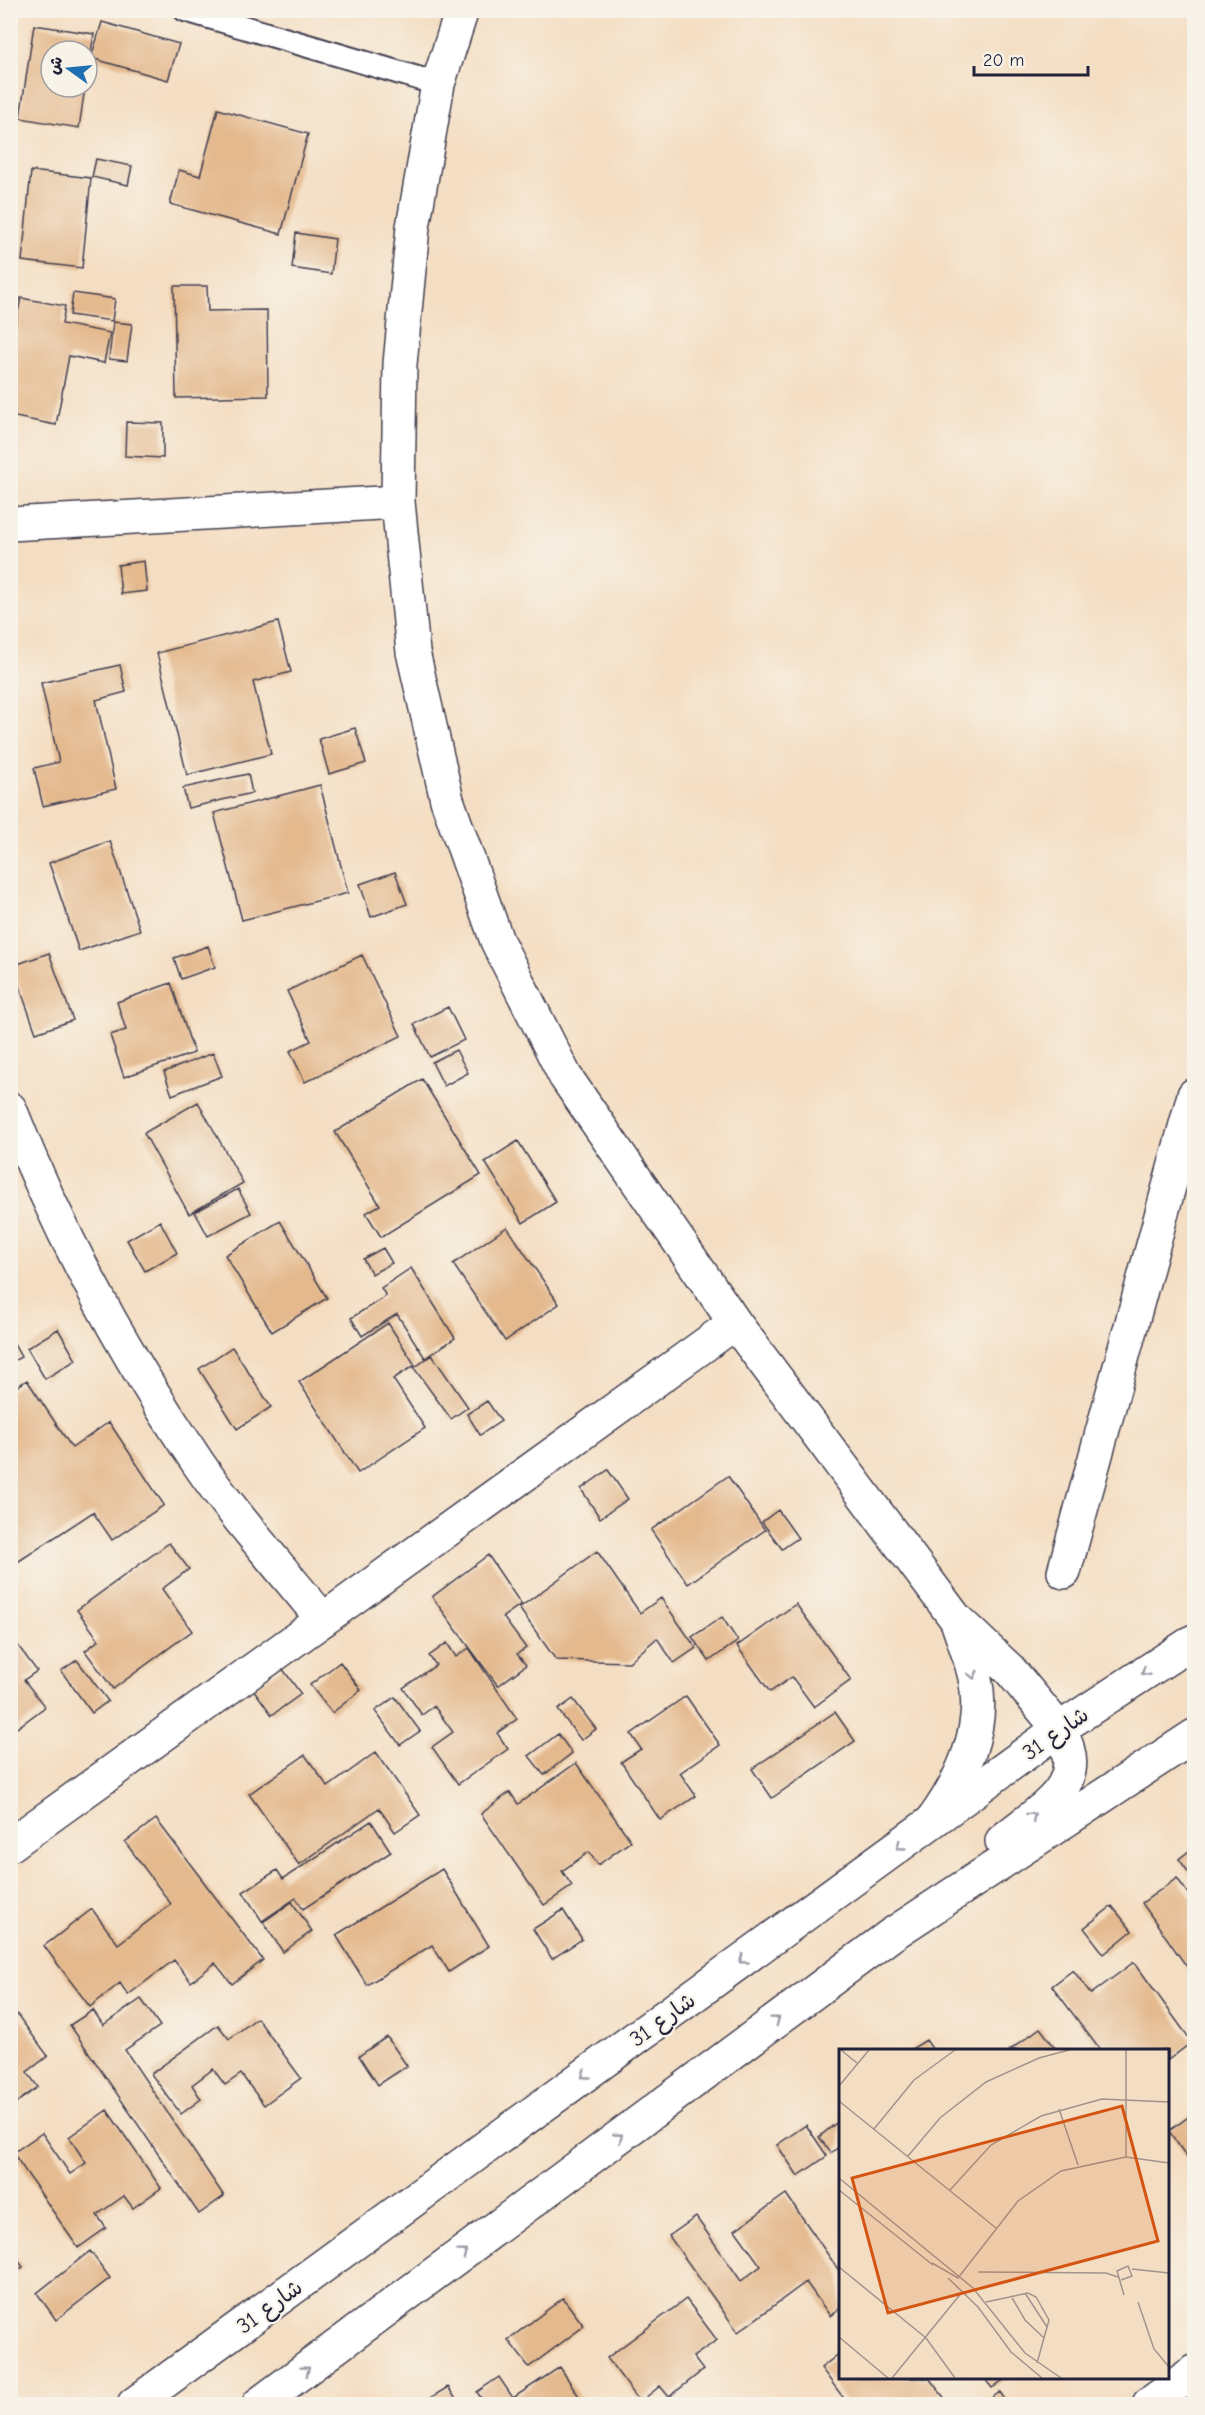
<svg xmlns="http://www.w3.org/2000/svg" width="1205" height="2415" font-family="'Comic Neue','Playpen Sans Arabic',sans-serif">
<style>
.building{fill:#e4b98e}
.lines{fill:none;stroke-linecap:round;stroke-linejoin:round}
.lane-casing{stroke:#423e4f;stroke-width:26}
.street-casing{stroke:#423e4f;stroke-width:36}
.secondary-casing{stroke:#423e4f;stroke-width:36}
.lane{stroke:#fff;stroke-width:22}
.street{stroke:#fff;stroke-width:33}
.secondary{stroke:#fff;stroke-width:33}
.oneway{stroke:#9c9ca7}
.labels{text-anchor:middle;stroke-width:4.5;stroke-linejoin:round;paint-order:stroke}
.street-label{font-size:22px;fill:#22223b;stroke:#f7f3e8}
.inset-road{fill:none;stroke:#a0938d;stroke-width:1.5}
.view{fill:#d45411;fill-opacity:0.15;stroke:#d45411;stroke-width:3}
.inset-edge{fill:none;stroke:#22223b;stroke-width:3}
</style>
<rect width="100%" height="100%" fill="#f7f3e8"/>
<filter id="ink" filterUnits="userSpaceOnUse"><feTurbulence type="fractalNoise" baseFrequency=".0167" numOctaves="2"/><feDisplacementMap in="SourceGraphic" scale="12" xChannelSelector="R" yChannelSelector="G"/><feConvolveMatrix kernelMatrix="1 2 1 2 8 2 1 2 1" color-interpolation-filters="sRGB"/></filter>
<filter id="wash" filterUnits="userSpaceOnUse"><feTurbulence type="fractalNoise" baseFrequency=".008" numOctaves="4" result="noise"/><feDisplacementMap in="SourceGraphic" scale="24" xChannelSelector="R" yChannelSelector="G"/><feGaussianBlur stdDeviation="1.35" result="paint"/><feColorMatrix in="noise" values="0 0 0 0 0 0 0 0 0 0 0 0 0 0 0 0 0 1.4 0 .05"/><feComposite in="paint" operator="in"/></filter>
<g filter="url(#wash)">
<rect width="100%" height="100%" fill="#f4dec3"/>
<g id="blocks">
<path class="building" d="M102 22 179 44 168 80 91 58Z
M34 25 94 34 88 69 87 51H51V87H85L79 128 20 118Z
M218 109 308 134 281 234 170 204 179 170 200 176Z
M96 159 132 166 128 185 92 177Z
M31 171 91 178 82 268 22 261Z
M296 233 335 239 331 274 292 268Z
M174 286H207L208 311 267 310 268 396 176 398Z
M73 293 115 299 112 321 70 315Z
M21 298 65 306 62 324 110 333 104 363 69 356 56 425 10 416V350Z
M113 322 132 324 127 361 109 359Z
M126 422 163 423V458L125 456Z
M144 561 147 591 121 594 118 565Z
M278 622 291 672 253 682 271 754 187 775 157 653Z
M120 665 126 692 96 700 116 789 43 806 34 768 59 762 41 683Z
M355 728 366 763 329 774 319 739Z
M248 774 252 793 188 808 183 788Z
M320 785 348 893 242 920 214 813Z
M110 841 140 930 79 951 49 863Z
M395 872 407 904 371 917 360 884Z
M208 946 215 967 181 979 174 958Z
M49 953 73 1020 36 1033 12 966Z
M362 955 401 1036 305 1082 290 1051 311 1041 287 991Z
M171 983 194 1053 124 1077 110 1035 126 1030 117 1002Z
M448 1007 464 1040 430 1057 414 1024Z
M456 1050 468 1073 444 1086 432 1062Z
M213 1053 222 1076 172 1095 164 1072Z
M422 1079 481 1175 381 1237 366 1213 380 1205 335 1132Z
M198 1102 243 1183 189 1214 144 1133Z
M518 1141 556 1202 523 1223 485 1162Z
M238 1189 251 1213 208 1236 195 1212Z
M160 1221 177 1253 145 1271 127 1240Z
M280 1221 327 1298 272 1332 225 1255Z
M507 1227 559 1304 505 1341 453 1264Z
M383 1248 392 1263 372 1274 363 1259Z
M411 1268 455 1338 425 1358 397 1314 362 1336 351 1318 386 1296 381 1288Z
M388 1323 415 1365 393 1379 425 1428 358 1473 299 1382Z
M58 1329 76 1360 45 1379 27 1348Z
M10 1337 21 1357 10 1363Z
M232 1347 271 1407 237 1429 199 1369Z
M432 1355 468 1407 451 1419 414 1368Z
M27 1380 72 1448 109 1422 164 1505 112 1540 93 1512 10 1567V1391Z
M487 1401 501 1421 480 1435 467 1414Z
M608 1470 628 1499 600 1518 581 1489Z
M728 1476 765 1530 688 1584 651 1530Z
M778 1510 798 1538 782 1549 762 1522Z
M169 1543 189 1569 162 1589 192 1631 113 1689 85 1651 99 1640 77 1610Z
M597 1551 640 1613 661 1598 696 1648 674 1663 657 1638 629 1662 556 1660 519 1608Z
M488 1555 521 1604 503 1617 526 1648 517 1654 526 1665 498 1686 432 1597Z
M796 1604 851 1680 814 1707 792 1677 770 1692 737 1646Z
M722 1617 738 1641 709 1661 692 1637Z
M10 1635 37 1671 24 1680 45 1707 10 1733Z
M447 1643 456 1657 469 1648 517 1719 497 1733 508 1749 458 1784 432 1747 453 1732 434 1706 422 1715 403 1688 436 1665 429 1656Z
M77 1660 108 1701 92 1713 61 1671Z
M340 1662 361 1690 332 1713 310 1685Z
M282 1668 301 1694 272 1715 253 1689Z
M686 1696 720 1745 680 1773 696 1796 660 1820 621 1762 641 1749 631 1734Z
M395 1697 420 1731 400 1745 375 1711Z
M573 1699 596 1729 581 1740 558 1710Z
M835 1712 855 1741 772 1798 752 1769Z
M558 1734 572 1753 544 1775 529 1756Z
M376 1752 420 1815 395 1832 379 1808 299 1865 249 1794 305 1755 328 1787Z
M576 1763 631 1841 598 1865 589 1852 562 1871 572 1886 544 1905 481 1814 510 1792 518 1804Z
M156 1819 263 1960 232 1984 215 1963 191 1982 174 1960 128 1995 120 1983 90 2007 44 1946 92 1909 118 1944 171 1904 125 1842Z
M371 1821 391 1852 303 1909 296 1898 262 1921 243 1892 277 1870 283 1879Z
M1194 1847V1880L1179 1859Z
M442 1869 489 1946 449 1972 432 1945 367 1985 336 1935Z
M1177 1878 1194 1902V1977L1142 1903Z
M292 1902 312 1931 283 1952 263 1922Z
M1112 1906 1132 1931 1104 1954 1084 1928Z
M563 1910 582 1939 552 1959 533 1929Z
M1134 1962 1192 2042 1168 2060V2050H1100L1052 1986 1073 1970 1091 1994Z
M141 1999 160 2026 125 2050 224 2196 199 2214 70 2025 93 2010 103 2025Z
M10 2005 48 2056 27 2072 38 2087 10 2107Z
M257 2018 301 2078 264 2105 241 2074 225 2085 213 2069 192 2085 201 2099 181 2114 151 2074 218 2025 229 2039Z
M1040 2028 1057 2050H1010Z
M387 2037 407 2066 378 2085 359 2056Z
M926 2040 933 2050H910Z
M107 2110 161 2188 133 2208 124 2196 97 2215 106 2228 78 2248 13 2153 42 2133 70 2174 86 2163 69 2137Z
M1194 2113V2168L1169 2131Z
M840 2120V2146L831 2153 819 2137Z
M806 2125 827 2156 798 2176 777 2145Z
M786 2194 840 2272V2308L830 2316 806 2282 738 2332 669 2236 696 2217 741 2281 761 2266 735 2230Z
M10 2249 23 2267 10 2276Z
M90 2251 110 2278 56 2320 37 2293Z
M563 2298 584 2326 529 2367 508 2340Z
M686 2299 717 2340 693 2357 703 2370 669 2397 660 2386 640 2402 607 2358Z
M840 2353V2378H929L949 2404H848L821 2368Z
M560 2367 584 2404H485L477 2392 499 2377 513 2398Z
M984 2378H1006L992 2388Z
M448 2387 459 2404H420Z
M1000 2392 1008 2404H983Z"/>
</g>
</g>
<g filter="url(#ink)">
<use href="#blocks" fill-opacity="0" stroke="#423e4f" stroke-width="1.5"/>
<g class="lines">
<g class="lane-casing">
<path id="lane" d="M185 10 438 84"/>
</g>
<g class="street-casing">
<path id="street" d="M462 10 438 84 413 227 400 364 398 502 413 652 447 800 497 941 565 1076 735 1323 956 1619 1010 1670 1059 1729
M10 524 398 502
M10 1109C59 1234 123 1352 198 1463 234 1516 282 1569 323 1620
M1064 1572 1194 1095
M933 1820C962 1780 986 1728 975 1678 971 1659 963 1639 957 1621
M10 1845 735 1323
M1149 2404 1194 2372"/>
</g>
<g class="secondary-casing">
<path id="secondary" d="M1002 1841C1042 1807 1092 1786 1059 1729
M134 2404 1059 1729 1194 1641
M259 2404 891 1935 1194 1736"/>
</g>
<use href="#lane" class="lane"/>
<use href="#street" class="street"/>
<use href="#secondary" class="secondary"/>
</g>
<defs><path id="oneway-chevron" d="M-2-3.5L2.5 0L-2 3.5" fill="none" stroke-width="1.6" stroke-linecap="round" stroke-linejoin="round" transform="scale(1.5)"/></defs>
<g class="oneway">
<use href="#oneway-chevron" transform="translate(1145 1672) rotate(147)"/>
<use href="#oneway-chevron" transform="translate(973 1675) rotate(76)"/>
<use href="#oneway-chevron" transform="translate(1032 1816) rotate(-40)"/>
<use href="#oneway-chevron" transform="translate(900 1846) rotate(144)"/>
<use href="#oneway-chevron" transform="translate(743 1960) rotate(144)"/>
<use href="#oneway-chevron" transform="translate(776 2020) rotate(-37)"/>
<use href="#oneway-chevron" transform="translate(585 2075) rotate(144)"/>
<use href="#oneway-chevron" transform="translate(619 2137) rotate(-37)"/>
<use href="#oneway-chevron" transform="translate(463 2253) rotate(-37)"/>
<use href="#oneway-chevron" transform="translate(306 2370) rotate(-37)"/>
</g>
</g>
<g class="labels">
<g class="street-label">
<text transform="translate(1055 1733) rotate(-35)" y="8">شارع 31</text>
<text transform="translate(662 2019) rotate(-36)" y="8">شارع 31</text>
<text transform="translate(269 2306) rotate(-36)" y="8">شارع 31</text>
</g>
</g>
<g transform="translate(839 2049)">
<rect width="330" height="330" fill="#f4dec3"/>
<path class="inset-road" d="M2 1 18 14M0 37 30 1M0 52 157 179M220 60 239 116M35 80 75 31 116 1M69 107 101 69 147 33 200 9 230 1M287 108V1M0 129 134 239 186 304 222 329M0 141 94 216M111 141 152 96 202 67 263 50 330 53M93 214 119 229 179 152 222 122 287 108 330 114M0 218 87 289 116 329M293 220 330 224M139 223 267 224 279 228M109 229 139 258 172 303 203 329M282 231 293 227 289 217 278 222 285 246M186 244 208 278M172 247 186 271 205 289M147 253 189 244 197 248 210 271 198 314M299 253 315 300 330 318M0 288 49 329M53 329 124 242"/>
<path class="view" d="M283 57 319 192 49 264 13 129Z"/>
<rect width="330" height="330" class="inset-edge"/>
</g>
<rect width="1205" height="2415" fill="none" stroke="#f7f3e8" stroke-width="36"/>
<g transform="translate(69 69) rotate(285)"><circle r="28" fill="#f7f3e8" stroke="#a29fa3" stroke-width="1.5"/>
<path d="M0-4.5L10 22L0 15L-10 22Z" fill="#1f6fb2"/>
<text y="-9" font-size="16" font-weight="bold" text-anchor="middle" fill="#22223b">ش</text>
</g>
<path d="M974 66v9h114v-9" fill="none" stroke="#22223b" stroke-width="3"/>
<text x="983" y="66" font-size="18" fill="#22223b" stroke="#f7f3e8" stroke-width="4.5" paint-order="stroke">20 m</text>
</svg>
